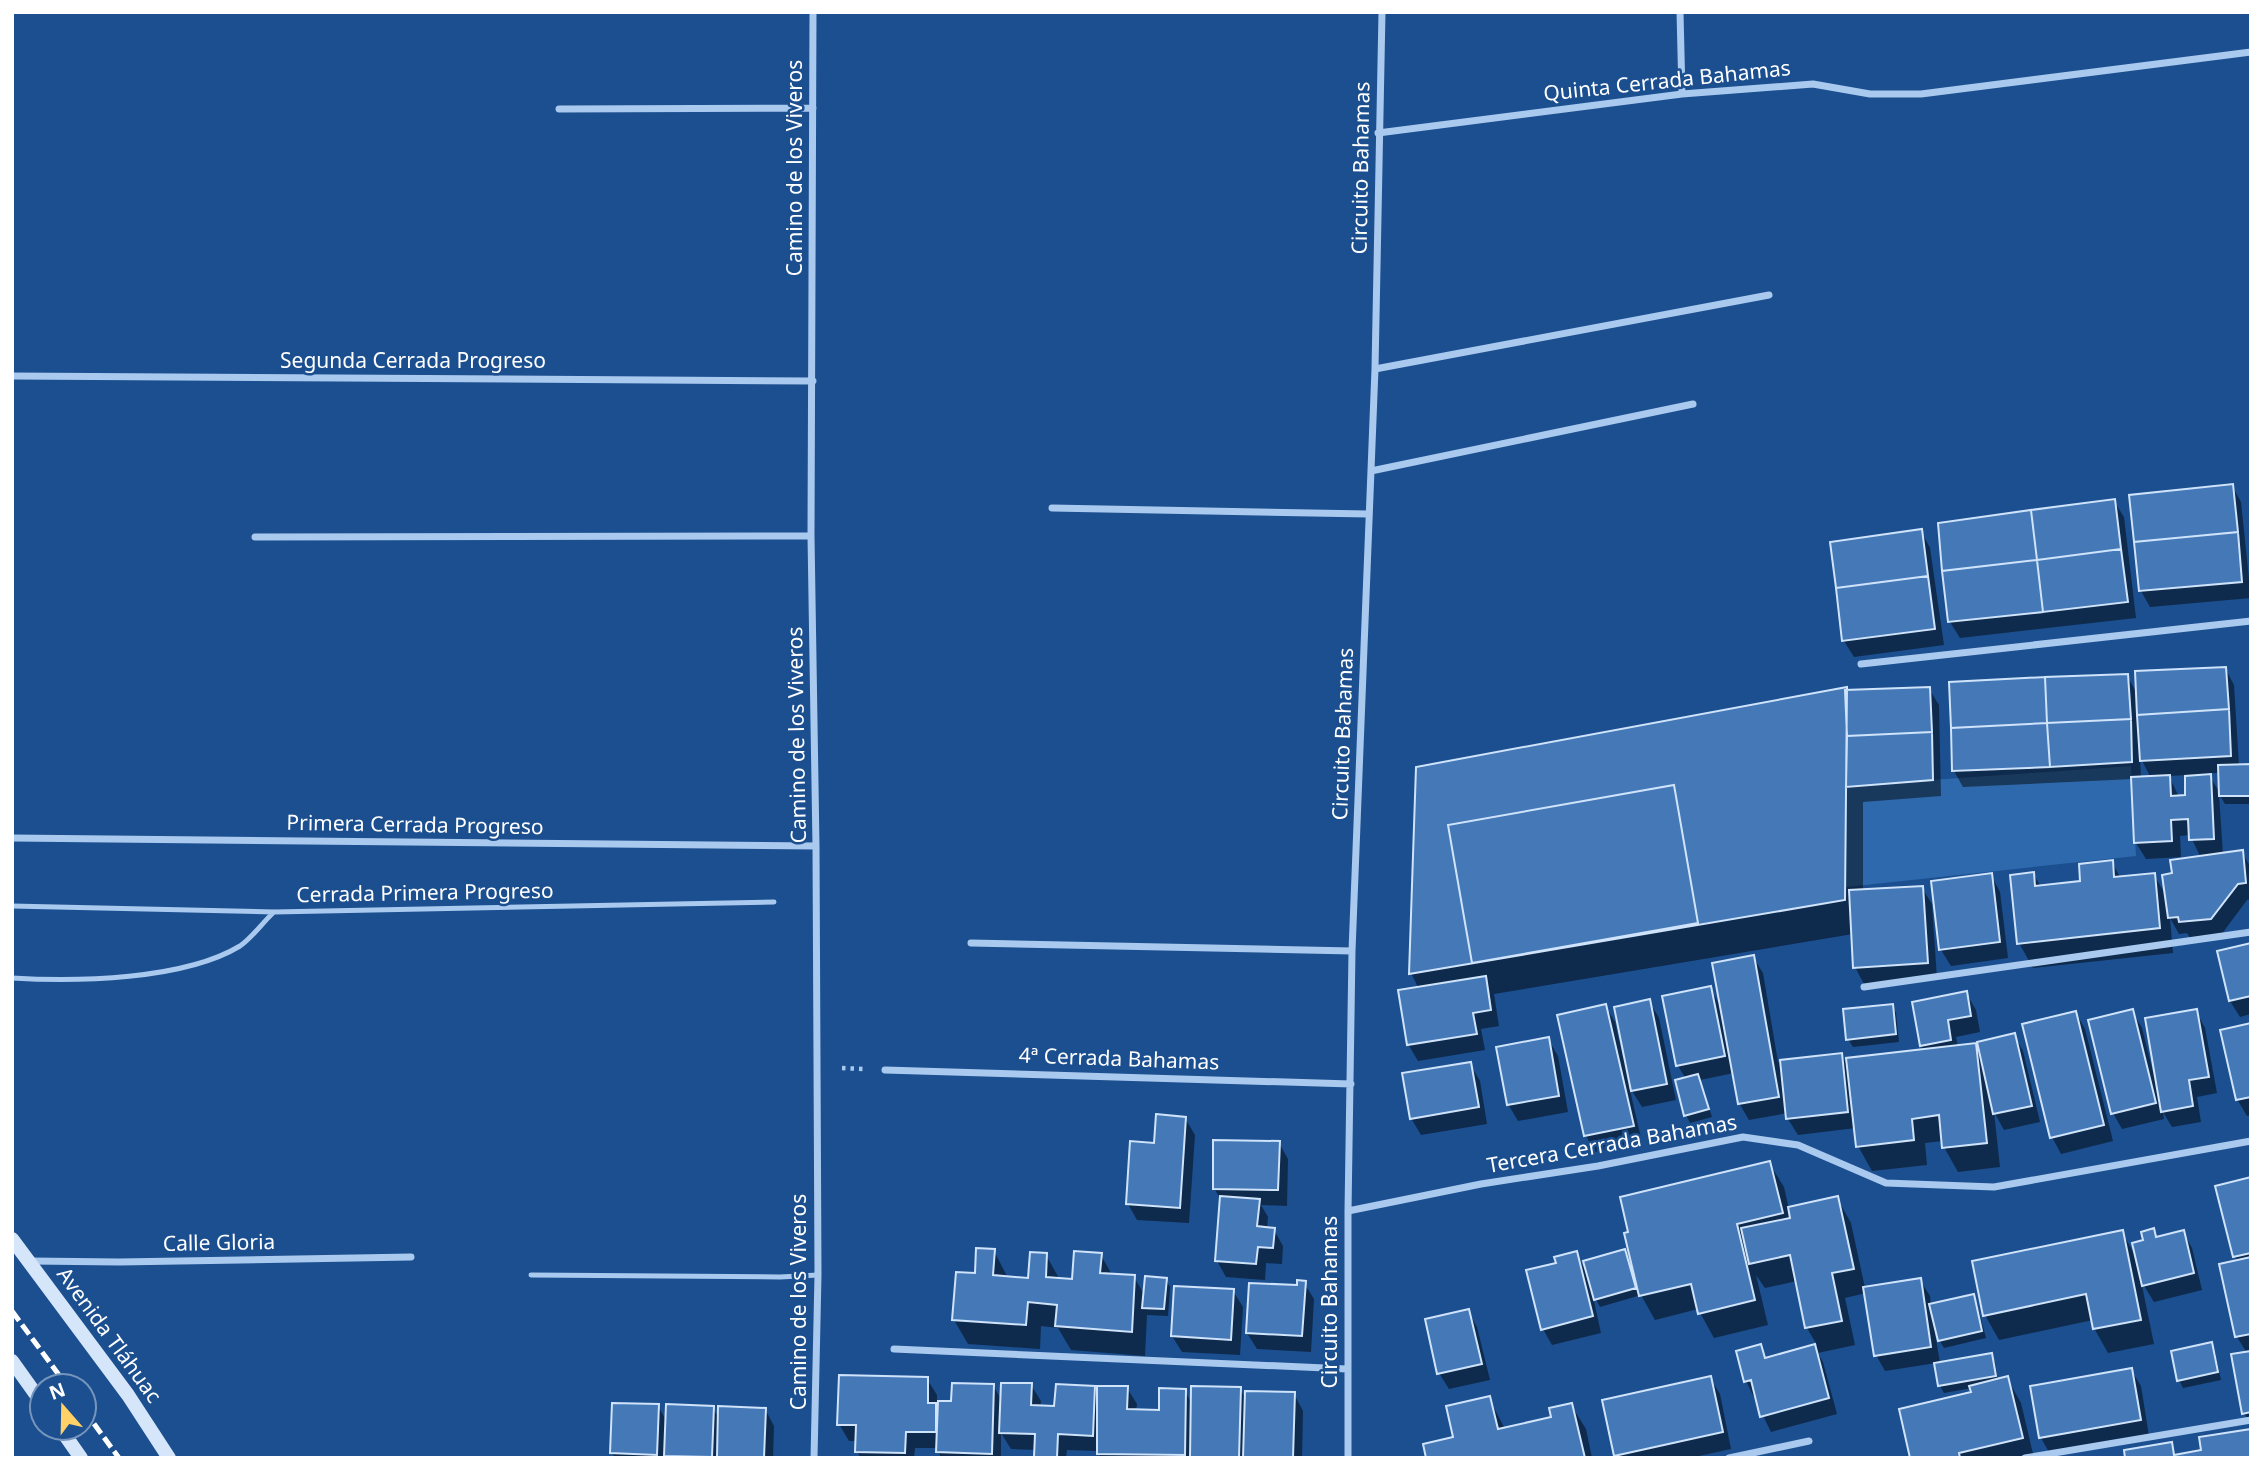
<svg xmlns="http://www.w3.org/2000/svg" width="2263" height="1470" font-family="'Noto Sans',sans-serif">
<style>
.green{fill:#2e69ad}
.shadow{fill:#0007;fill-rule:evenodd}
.building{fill:#4478b7;stroke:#cfe3fa;stroke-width:2}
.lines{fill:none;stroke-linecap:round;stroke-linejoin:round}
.path{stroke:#a9c9ee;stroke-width:4.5;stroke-dasharray:3.5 5;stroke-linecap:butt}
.lane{stroke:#a9c9ee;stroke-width:5}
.street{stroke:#a9c9ee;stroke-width:7}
.secondary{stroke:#d6e6fa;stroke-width:14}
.rail{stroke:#fff;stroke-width:5;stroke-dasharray:12 5;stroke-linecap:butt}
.labels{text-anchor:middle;stroke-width:5;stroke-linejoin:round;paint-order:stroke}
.street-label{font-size:21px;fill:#fff;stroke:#1b4f8f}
</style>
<rect width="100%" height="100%" fill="#1b4f8f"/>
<path class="green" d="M1847 741 1846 786 2131 766 2136 856 1846 887 1845 900 1698 923 1674 785Z"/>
<path class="shadow" d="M2232 486 2241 502 2251 598 2150 607 2141 591Z
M2114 501 2124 517 2136 618 1960 638 1950 622 1940 524Z
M1921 531 1930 548 1944 645 1854 657 1844 641 1832 543Z
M2225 668 2234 685 2239 766H2251V804H2225L2219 794 2223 855 2242 852 2251 868V899L2247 900 2221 935 2190 938 2187 933 2179 934 2170 918 2173 953 2033 968 2019 943 2033 873 2041 887 2082 883 2112 862 2121 879 2154 875 2167 897 2201 858 2190 835 2180 836 2181 857 2146 859 2136 843 2133 779 1963 787 1954 771 2127 676 2138 695ZM2140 757 2151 778H2141ZM2208 773H2220L2221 795ZM2186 775 2187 797H2179L2169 776Z
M1929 689 1939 705 1941 796 1863 802V891L1922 888 1932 904 1937 979 1864 984 1855 967 1853 934 1494 994 1499 1026 1481 1029 1485 1050 1418 1061 1408 1044 1419 989 1411 973 1846 691Z
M1991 875 2000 892 2008 958 1951 966 1941 950Z
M2251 945V1014L2240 1017 2230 1001Z
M1753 957 1763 973 1778 1062 1841 1054 1849 1068 1924 1051 1921 1046 1966 993 1976 1010 1980 1032 1956 1037 1958 1047 1975 1045 1981 1055 2014 1035 2023 1051 2040 1122 2004 1130 1994 1112 2000 1167 1958 1172 1944 1147 1943 1141 1925 1143 1927 1165 1872 1171 1858 1146 1856 1128 1798 1135 1788 1119V1113L1749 1120 1739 1103 1734 1073 1700 1080 1712 1117 1690 1123 1686 1115V1079L1678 1066 1664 998 1710 988 1722 1009Z
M1649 1001 1659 1018 1676 1100 1642 1107 1629 1086 1642 1142 1595 1152 1586 1136 1559 1016 1605 1006 1615 1022 1623 1057H1626Z
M1892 1006 1896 1013 1899 1042 1853 1047 1848 1039Z
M2132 1011 2142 1028 2154 1076H2157L2196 1011 2205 1028 2217 1093 2197 1097 2201 1122 2172 1127 2163 1112 2164 1119 2122 1129 2113 1113Z
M2076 1013 2085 1029 2113 1141 2061 1154 2052 1137Z
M2251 1025V1115L2247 1116 2237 1099Z
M1548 1039 1558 1056 1568 1112 1518 1121 1508 1104Z
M1470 1064 1480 1081 1487 1124 1421 1135 1411 1118Z
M1185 1118 1195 1135 1189 1223 1137 1220 1128 1204 1156 1145Z
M1279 1143 1288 1159 1287 1206 1261 1205 1268 1217 1267 1229 1274 1230 1283 1246 1282 1264 1266 1263 1265 1280 1226 1277 1217 1261 1221 1200 1214 1188Z
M1769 1163 1784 1187 1789 1209 1837 1198 1851 1223 1865 1288 1920 1280 1930 1296 1931 1306 1973 1296 1977 1304 1986 1338 1944 1348 1935 1333 1940 1363 1991 1355 1995 1362 1998 1381 2007 1378 2021 1403 2034 1458H1912L1973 1393 1972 1388 1944 1393 1940 1386 1936 1363 1885 1371 1876 1355 1866 1293 1845 1298 1855 1345 1818 1353 1823 1362 1837 1414 1771 1432 1746 1381 1760 1346 1767 1359 1817 1345 1807 1328 1797 1281 1765 1288 1756 1275 1768 1325 1714 1338 1698 1309 1655 1320 1641 1295 1600 1307 1592 1292 1601 1333 1552 1345 1543 1329 1558 1264 1576 1253 1586 1272 1624 1251 1632 1266Z
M2251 1179V1425L2244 1413 2247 1353 2237 1337 2238 1262 2235 1257Z
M2153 1230 2158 1238 2183 1232 2192 1248 2202 1290 2154 1302 2141 1281 2154 1344 2108 1353 2094 1328 2093 1320 1999 1340 1985 1315 2122 1232 2136 1257Z
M994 1251 1008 1278 1030 1279 1046 1255 1060 1280H1074L1101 1255 1112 1275 1134 1277 1145 1296 1166 1280 1170 1287 1168 1316 1147 1315 1145 1356 1071 1350 1058 1328 1041 1326 1040 1349 968 1344 954 1320 976 1275Z
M1304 1283 1314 1299 1311 1352 1257 1349 1247 1333Z
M1233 1291 1243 1307 1240 1355 1182 1352 1172 1336Z
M1468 1311 1477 1327 1490 1380 1449 1389 1439 1373Z
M2211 1344 2215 1352 2221 1380 2183 1388 2179 1380Z
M2131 1370 2141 1386 2149 1436 2050 1454 2041 1438Z
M1710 1378 1720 1394 1731 1449 1690 1458H1617L1604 1401Z
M927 1379 937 1395V1404L953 1402 993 1385 1002 1401 1031 1385 1041 1401 1040 1407 1056 1408 1094 1387 1099 1396 1127 1388 1137 1404 1136 1411H1160L1185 1391 1192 1404 1240 1389 1247 1401 1294 1394 1303 1411 1302 1458H1101L1098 1451 1067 1450 1066 1458H1037L1036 1450 1011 1449 1001 1433V1458H941L937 1448H915L914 1458H857L860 1457 857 1451V1441H849L839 1424Z
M1489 1398 1505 1429 1554 1418 1571 1405 1586 1429 1592 1458H1427L1455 1439Z
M658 1406 667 1422 713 1408 720 1420 765 1409 774 1426 773 1458H667L666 1456V1458H615L612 1453Z"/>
<path class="building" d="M2233 484 2238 532 2134 542 2129 495Z
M2115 499 2121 549 2037 560 2031 510Z
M2031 510 2037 560 1942 571 1938 523Z
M1922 529 1928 576 1836 588 1830 542Z
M2238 532 2242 582 2139 591 2134 542Z
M2121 549 2128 602 2043 612 2037 560Z
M2037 560 2043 612 1948 622 1942 571Z
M1928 576 1935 629 1842 641 1836 588Z
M2226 667 2229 709 2137 715 2135 671Z
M2128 674 2131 719 2047 723 2045 677Z
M2045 677 2047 723 1951 728 1949 682Z
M1847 687 1845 900 1409 974 1416 767Z
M1930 687 1932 732 1847 736 1845 690Z
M2229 709 2231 756 2140 761 2137 715Z
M2131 719 2132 762 2050 767 2047 723Z
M2047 723 2050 767 1952 771 1951 728Z
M1932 732 1933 780 1846 787 1847 736Z
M2251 764V796H2219L2218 765Z
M2211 774 2214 839 2189 840 2188 819 2171 820 2172 841 2134 843 2131 777 2170 775 2171 796 2185 795V776Z
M1674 785 1698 923 1472 963 1448 825Z
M2243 850 2246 883 2238 884 2211 919 2179 922 2178 917 2168 918 2162 875 2172 873 2170 860Z
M2113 860 2114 877 2155 873 2160 928 2017 944 2010 875 2034 872 2035 886 2080 881 2079 864Z
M1992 873 2000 942 1939 950 1931 881Z
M1923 886 1928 963 1853 968 1849 890Z
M2251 943V996L2229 1001 2217 951Z
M1754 955 1779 1097 1738 1104 1712 963Z
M1486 976 1491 1010 1473 1013 1477 1034 1407 1045 1398 990Z
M1711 986 1725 1056 1676 1066 1662 996Z
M1967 991 1971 1016 1948 1020 1951 1040 1920 1046 1912 1002Z
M1650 999 1667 1084 1631 1091 1614 1007Z
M1606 1004 1634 1126 1584 1136 1557 1015Z
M1893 1004 1896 1034 1846 1040 1843 1009Z
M2133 1009 2156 1103 2111 1114 2088 1020Z
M2197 1009 2209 1077 2189 1080 2193 1106 2161 1112 2145 1018Z
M2076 1011 2104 1125 2050 1138 2022 1024Z
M2251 1023V1097L2236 1100 2220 1030Z
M2015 1033 2032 1106 1993 1114 1977 1042Z
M1549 1037 1559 1096 1507 1105 1496 1047Z
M1976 1043 1987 1143 1942 1148 1939 1115 1912 1119 1914 1140 1856 1147 1846 1058Z
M1842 1053 1848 1112 1786 1119 1780 1060Z
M1471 1062 1479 1107 1410 1119 1402 1073Z
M1698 1074 1709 1109 1684 1116 1675 1080Z
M1156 1114 1186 1117 1180 1208 1126 1204 1130 1141 1154 1143Z
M1213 1140 1280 1141 1278 1190 1213 1189Z
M1770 1161 1783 1213 1737 1224 1755 1300 1698 1314 1691 1284 1639 1296 1624 1233 1628 1232 1620 1197Z
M2251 1177V1253L2233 1257 2215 1186Z
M1220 1196 1260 1199 1257 1226 1275 1228 1273 1248 1258 1247 1256 1264 1215 1261Z
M1838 1196 1854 1269 1832 1273 1842 1321 1805 1328 1790 1255 1749 1264 1741 1228 1790 1218 1788 1207Z
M2154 1228 2156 1237 2184 1230 2194 1273 2142 1286 2132 1243 2143 1240 2141 1232Z
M2123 1230 2141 1320 2093 1329 2086 1294 1983 1316 1972 1261Z
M976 1248 995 1249 993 1275 1028 1278 1030 1252 1047 1253 1046 1277 1072 1279 1074 1251 1102 1253 1100 1273 1135 1275 1132 1332 1055 1326 1057 1305 1028 1302 1026 1325 952 1320 956 1272 975 1273Z
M1625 1249 1636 1288 1594 1300 1583 1261Z
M1577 1251 1593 1316 1541 1330 1526 1270 1556 1263 1554 1257Z
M2251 1257V1334L2235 1337 2219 1264Z
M1145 1276 1167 1278 1164 1309 1142 1308Z
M1921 1278 1931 1347 1874 1356 1863 1287Z
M1297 1280 1306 1281 1302 1336 1246 1333 1249 1283 1297 1285Z
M1174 1286 1234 1289 1231 1340 1171 1336Z
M1974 1294 1982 1331 1938 1341 1929 1304Z
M1469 1309 1482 1364 1437 1374 1425 1319Z
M2212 1342 2218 1372 2177 1381 2171 1351Z
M1761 1344 1765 1358 1815 1344 1829 1398 1760 1417 1751 1380 1744 1382 1736 1351Z
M2251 1351V1412L2242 1414 2231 1354Z
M1992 1353 1996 1376 1938 1386 1934 1363Z
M2132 1368 2141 1420 2039 1438 2030 1386Z
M839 1375 928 1377V1403H936V1432H906L905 1453 855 1452 856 1425H837Z
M1711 1376 1723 1432 1614 1456 1602 1400Z
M2008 1376 2023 1438 1959 1453 1960 1458H1910L1899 1409 1971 1392 1969 1386Z
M952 1383 994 1384 992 1454 936 1452 938 1401H951Z
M1001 1383H1032L1031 1405 1054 1406 1056 1384 1095 1386 1093 1436 1058 1434 1057 1458 1034 1457 1035 1434 999 1433Z
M1097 1386H1128L1127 1409 1159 1410V1388L1186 1389 1185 1455 1097 1454Z
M1191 1386 1241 1387 1239 1458H1190Z
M1245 1391 1295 1392 1293 1458H1243Z
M1490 1396 1498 1429 1551 1417 1549 1408 1572 1403 1585 1458H1426L1423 1444 1453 1437 1446 1406Z
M612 1403 659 1404 657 1455 610 1453Z
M666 1404 714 1406 712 1457 664 1456Z
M718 1406 766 1408 764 1458 717 1457Z
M2251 1429V1458H2125L2124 1450 2172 1442 2174 1455 2201 1450 2199 1437Z"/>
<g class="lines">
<path class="path" d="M842 1068 864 1069"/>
<path class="lane" d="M12 906 274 912 774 902
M12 978C76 982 184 980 240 946 252 938 263 922 274 912
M531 1275 780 1277 818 1275"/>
<path class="street" d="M813 12 811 536 816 846 818 1275 814 1458
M1680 12 1682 94
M559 109 813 108
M1378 133 1682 94 1813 84 1870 94H1921L2251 52
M1375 369 1769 295
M12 376 813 381
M1371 471 1693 404
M1052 508 1368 514
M255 537 811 536
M1861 664 2251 621
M12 838 816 846
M971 943 1352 951
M1864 987 2251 932
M885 1070 1351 1084
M1348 1211 1481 1184 1598 1166 1743 1137 1798 1145 1886 1183 1994 1187 2251 1141
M31 1261 119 1262 411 1257
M894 1349 1347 1369
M1348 1458V1211L1352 951 1375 369 1382 12
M1729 1458 1809 1441
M2025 1458 2251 1420"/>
<path class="secondary" d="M12 1239 128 1395 169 1458
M12 1361 42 1403
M60 1428 81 1458"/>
<path class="rail" d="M12 1311 67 1386
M84 1410 119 1458"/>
</g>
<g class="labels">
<g class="street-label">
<text transform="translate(1667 81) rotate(-6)" y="7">Quinta Cerrada Bahamas</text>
<text transform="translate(795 168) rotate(-90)" y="7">Camino de los Viveros</text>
<text transform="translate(1361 168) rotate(-89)" y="7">Circuito Bahamas</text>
<text x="413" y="368">Segunda Cerrada Progreso</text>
<text transform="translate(1343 734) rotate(-88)" y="7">Circuito Bahamas</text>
<text transform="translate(797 735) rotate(-91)" y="7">Camino de los Viveros</text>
<text transform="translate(415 825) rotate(1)" y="7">Primera Cerrada Progreso</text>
<text transform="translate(425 893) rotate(-1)" y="7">Cerrada Primera Progreso</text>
<text transform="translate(1119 1059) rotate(2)" y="7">4ª Cerrada Bahamas</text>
<text transform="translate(1612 1144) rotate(-10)" y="7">Tercera Cerrada Bahamas</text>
<text transform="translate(219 1243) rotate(-1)" y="7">Calle Gloria</text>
<text transform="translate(799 1302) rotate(-90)" y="7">Camino de los Viveros</text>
<text transform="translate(1330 1302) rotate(-90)" y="7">Circuito Bahamas</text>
<text transform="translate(109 1335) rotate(54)" y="7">Avenida Tláhuac</text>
</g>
</g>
<rect width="2263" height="1470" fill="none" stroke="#ffffff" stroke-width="28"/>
<g transform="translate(63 1407) rotate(340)"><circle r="33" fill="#1b4f8f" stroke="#7695bc" stroke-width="2"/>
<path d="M0-5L12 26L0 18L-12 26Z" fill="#ffd166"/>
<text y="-10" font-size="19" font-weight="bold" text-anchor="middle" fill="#ffffff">N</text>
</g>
</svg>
